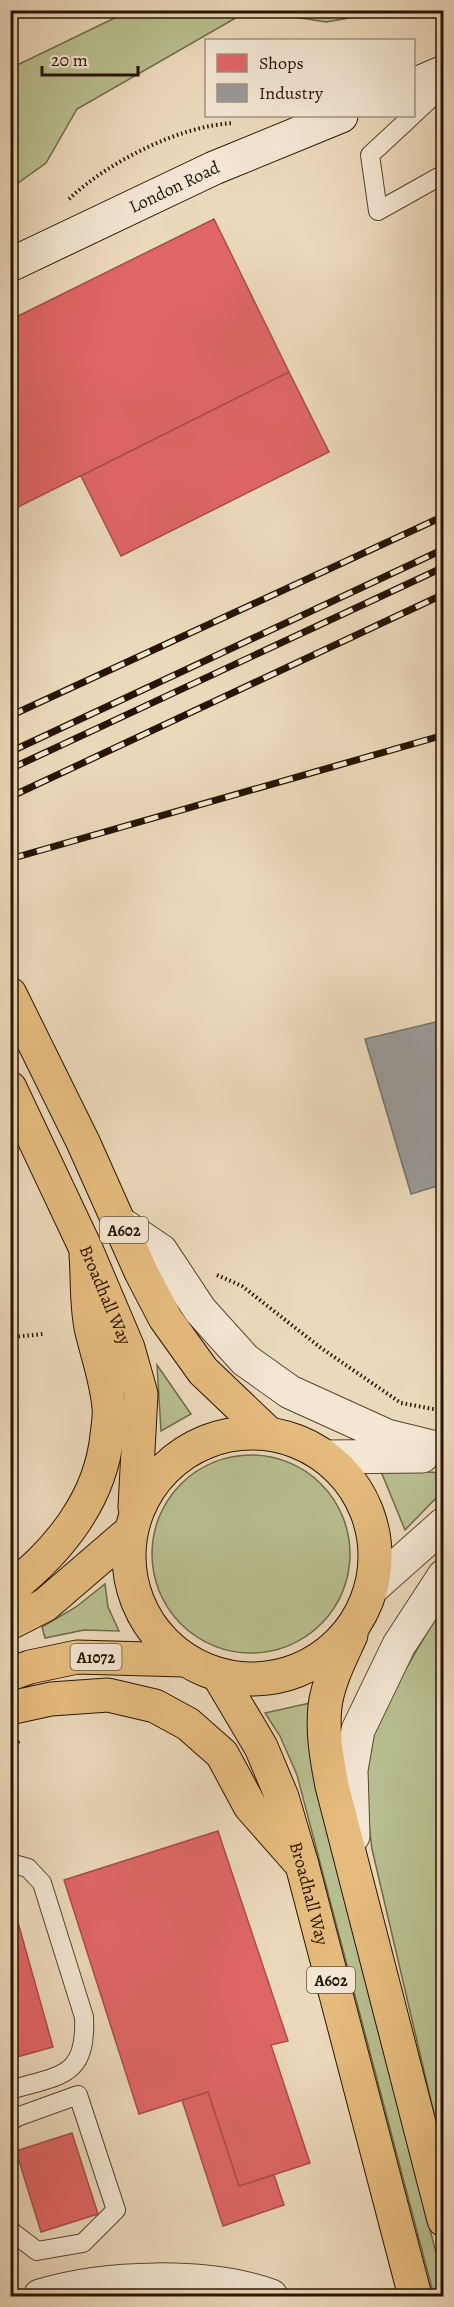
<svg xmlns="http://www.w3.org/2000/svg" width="454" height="2307" font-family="Alegreya,serif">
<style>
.green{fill:#b8bf90;stroke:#706a48;stroke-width:1.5}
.shops{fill:#e06666;stroke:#a84d47;stroke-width:1.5}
.industry{fill:#999;stroke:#77716b;stroke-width:1.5}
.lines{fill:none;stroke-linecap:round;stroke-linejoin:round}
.lane-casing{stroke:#58452f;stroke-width:20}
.street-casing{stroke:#58452f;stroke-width:35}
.secondary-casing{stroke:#271400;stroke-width:35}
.primary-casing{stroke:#271400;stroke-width:35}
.highway-casing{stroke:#271400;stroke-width:35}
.path{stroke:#271400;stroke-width:4;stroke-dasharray:1.5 3;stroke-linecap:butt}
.lane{stroke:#f3e6d3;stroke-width:18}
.street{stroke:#f3e6d3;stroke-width:33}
.secondary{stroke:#f3e6d3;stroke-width:33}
.primary{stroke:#e6bc7e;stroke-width:33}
.highway{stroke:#e6bc7e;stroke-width:33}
.rail-casing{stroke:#271400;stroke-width:7}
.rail{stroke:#f3e6d3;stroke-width:4.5;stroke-dasharray:14;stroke-linecap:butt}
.labels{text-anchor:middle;stroke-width:6;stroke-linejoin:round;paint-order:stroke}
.shield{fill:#f3e6d3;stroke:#64533f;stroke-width:1.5}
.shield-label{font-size:16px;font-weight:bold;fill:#271400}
.street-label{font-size:18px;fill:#271400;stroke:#f3e6d3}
</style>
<rect width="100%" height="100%" fill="#ecd9bb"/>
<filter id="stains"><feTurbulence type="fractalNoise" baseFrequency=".00333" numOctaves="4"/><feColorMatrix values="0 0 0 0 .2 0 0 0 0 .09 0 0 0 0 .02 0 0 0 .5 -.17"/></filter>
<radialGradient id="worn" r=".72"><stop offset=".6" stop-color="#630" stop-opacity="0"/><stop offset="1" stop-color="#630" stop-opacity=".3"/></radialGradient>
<path class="green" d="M129 11H248L77 109 46 163 11 188V68Z
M256 11H373L372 14 326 22Z
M157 1365 191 1414 161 1431Z
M152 1554a99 99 0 1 1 198 0a99 99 0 1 1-198 0Z
M380 1469 443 1473V1491L405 1530Z
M105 1584 108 1607 119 1631 84 1630 45 1638 42 1627 76 1607Z
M443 1605V2152L372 1849 364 1785 368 1741 390 1696Z
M310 1703 309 1735 312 1769 443 2280V2296H434L297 1775 280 1736 265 1713Z"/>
<path class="shops" d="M214 219 289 372 10 511V320Z
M289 372 329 452 121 556 81 476Z
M218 1831 288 2041 271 2045 310 2163 239 2186 208 2092 139 2114 64 1880Z
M10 1894 53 2047 10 2059Z
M208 2092 239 2186 274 2175 284 2205 223 2226 182 2100Z
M72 2133 98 2214 41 2232 16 2151Z"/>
<path class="industry" d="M444 1020V1184L411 1194 365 1039Z"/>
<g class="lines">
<g class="lane-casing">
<path id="lane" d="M414 114 444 86
M412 116 370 155 378 211 444 174
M10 1863 28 1868 42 1883 84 2017C87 2078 60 2075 10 2090
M10 2122 17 2117 78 2095 116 2210 83 2243 37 2251 12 2232 10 2228"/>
</g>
<g class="street-casing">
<path id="street" d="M121 1224 161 1251 200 1310 245 1360 290 1392 387 1436 444 1450
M327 1457 422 1456
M372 1588 444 1524
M353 1836 351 1770 358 1730 399 1645 444 1576
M40 2296C104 2276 208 2273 271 2296"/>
</g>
<g class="secondary-casing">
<g id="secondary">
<path d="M414 85 444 72"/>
<path id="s1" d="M10 265 214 168 341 116"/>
</g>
</g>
<g class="primary-casing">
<path id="primary" d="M10 1589C60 1550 101 1498 107 1435 108 1426 110 1416 109 1408 107 1381 98 1357 92 1332 86 1308 88 1279 86 1255
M10 1623 45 1605 131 1531
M10 1674 30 1667 77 1657 184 1660
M10 1708 51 1699 108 1695 155 1706 188 1724 222 1754 250 1806 302 1865"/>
</g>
<g class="highway-casing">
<g id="highway">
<path d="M10 994 83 1142 141 1272 165 1318 203 1371 268 1433"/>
<path id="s2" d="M10 1088 86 1249 128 1348 141 1394 135 1507"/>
<circle cx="252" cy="1556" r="123"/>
<path d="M351 1635C341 1657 328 1682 325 1706 322 1733 327 1760 332 1786L444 2220"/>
<path id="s3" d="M219 1676 261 1747 282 1797 302 1865 415 2296"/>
</g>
</g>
<path class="path" d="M69 199C108 162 179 126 233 123
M10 1264 14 1337 10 1372
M217 1275 242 1286 321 1348 401 1403 444 1411
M14 1337 43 1334
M10 1746 20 1741"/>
<use href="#lane" class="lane"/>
<use href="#street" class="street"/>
<use href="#secondary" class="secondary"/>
<use href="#primary" class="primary"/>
<use href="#highway" class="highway"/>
<g class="rail-casing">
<path id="rail" d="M10 716 444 516
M10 752 444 549
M10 769 444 567
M10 797 444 594
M10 859 444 735"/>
</g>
<use href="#rail" class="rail"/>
</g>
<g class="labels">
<g class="shield">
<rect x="100" y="1217" width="48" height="26" rx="4.5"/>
<rect x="70.5" y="1644" width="51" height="26" rx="4.5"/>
<rect x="307" y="1967" width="48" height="26" rx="4.5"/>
</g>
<g class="shield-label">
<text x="124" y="1236">A602</text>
<text x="96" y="1663">A1072</text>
<text x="331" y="1986">A602</text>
</g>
<g class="street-label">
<text dy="6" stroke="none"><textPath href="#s1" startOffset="182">London Road</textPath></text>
<text dy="6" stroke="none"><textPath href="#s2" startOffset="228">Broadhall Way</textPath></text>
<text dy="6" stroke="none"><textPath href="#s3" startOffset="237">Broadhall Way</textPath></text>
</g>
</g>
<rect width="454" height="2307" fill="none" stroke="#ecd9bb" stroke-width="36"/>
<rect x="12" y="12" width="430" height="2283" fill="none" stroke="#271400" stroke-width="3"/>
<rect x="18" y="18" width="418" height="2271" fill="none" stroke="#271400" stroke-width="1.5"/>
<rect x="205" y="39" width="210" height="78" fill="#f3e6d3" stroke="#a1927f" stroke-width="1.5"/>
<rect x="217" y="54" width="30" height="18" fill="#e06666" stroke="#a1927f" stroke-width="1.5"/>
<text x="259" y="69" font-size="18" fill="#271400">Shops</text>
<rect x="217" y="84" width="30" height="18" fill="#999999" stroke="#a1927f" stroke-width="1.5"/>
<text x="259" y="99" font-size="18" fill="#271400">Industry</text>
<path d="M42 66v9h96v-9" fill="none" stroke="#271400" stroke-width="3"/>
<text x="51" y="66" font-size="18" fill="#271400" stroke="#f3e6d3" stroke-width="4.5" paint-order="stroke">20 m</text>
<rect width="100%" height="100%" filter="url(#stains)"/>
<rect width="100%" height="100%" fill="url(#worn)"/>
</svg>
